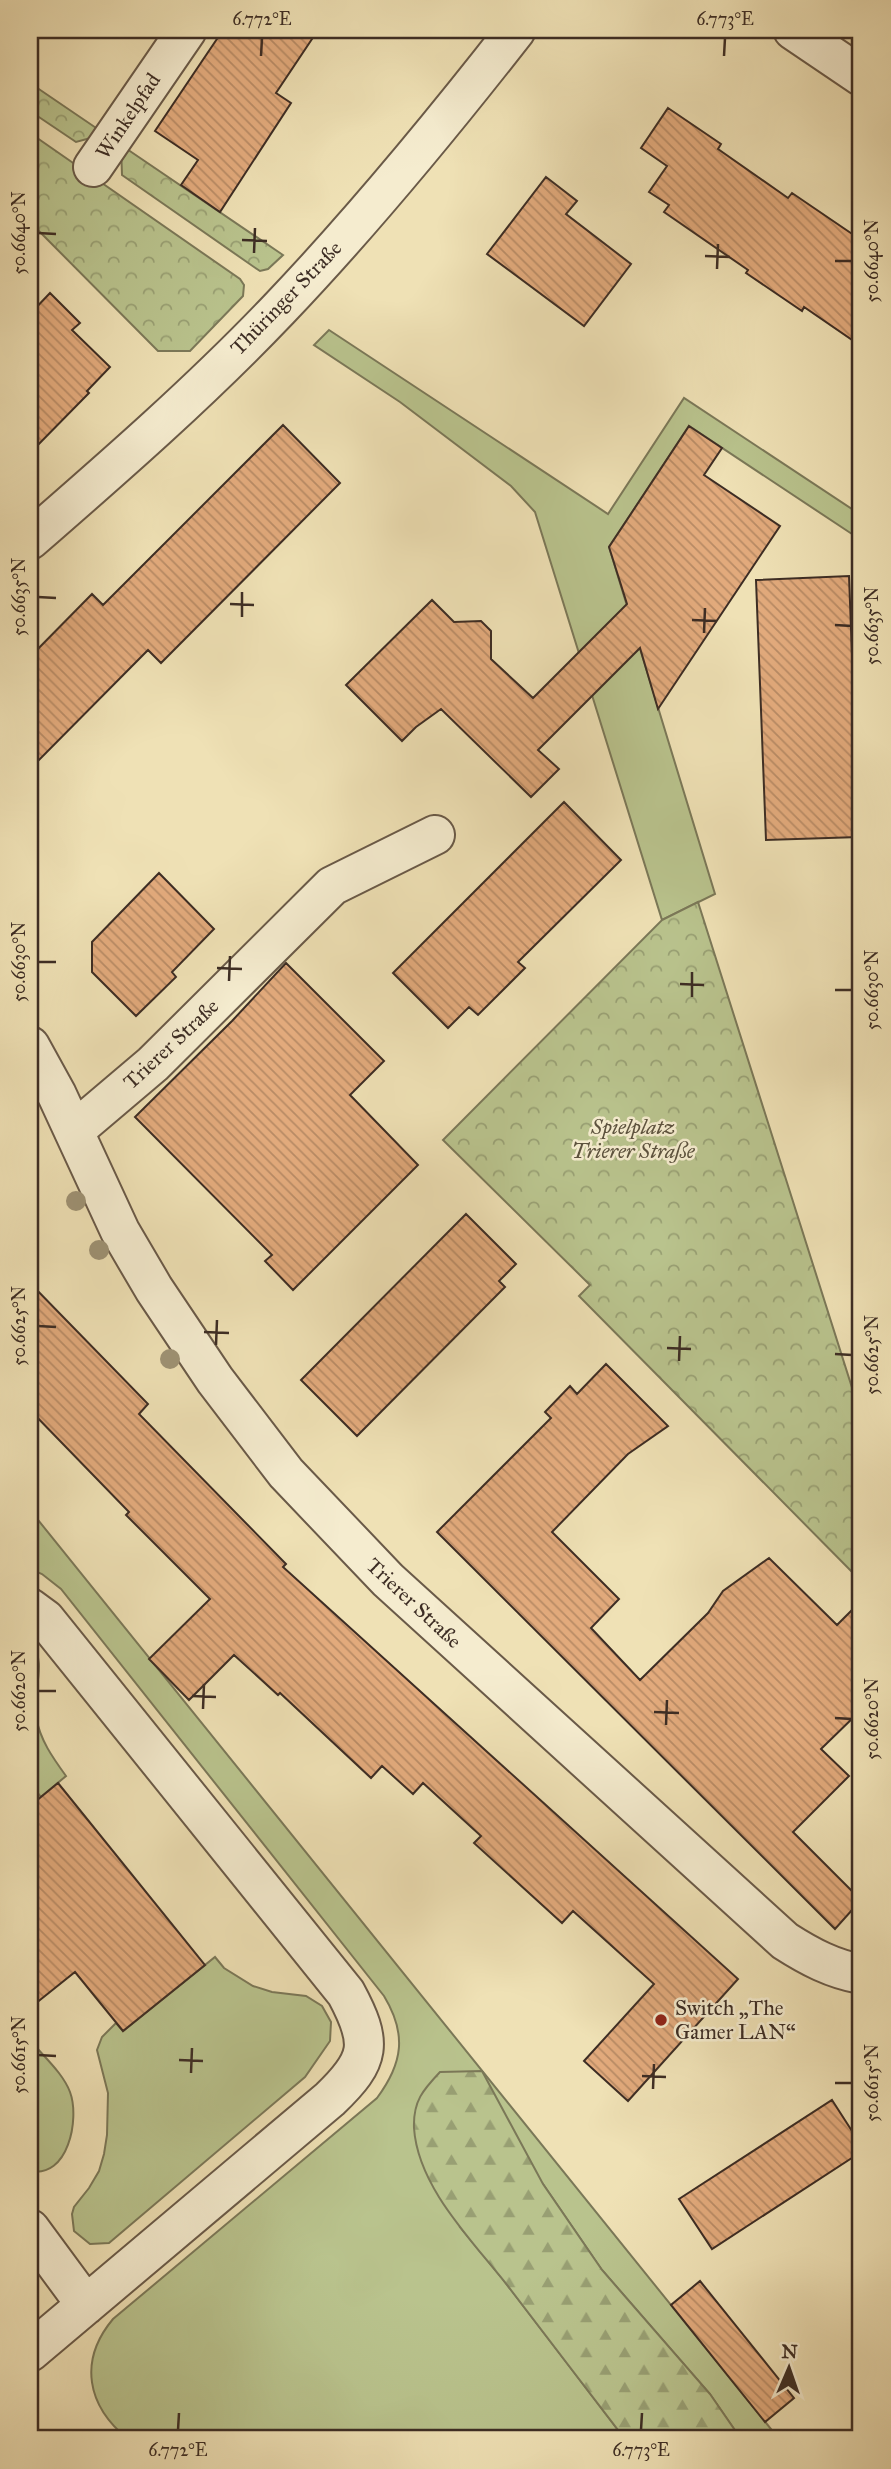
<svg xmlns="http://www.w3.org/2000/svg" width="891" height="2469" font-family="'IM FELL Great Primer',serif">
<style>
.grass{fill:#b9c38d;stroke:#7b7858;stroke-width:2}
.forest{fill:url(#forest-firs);stroke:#7b7858;stroke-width:2}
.park{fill:url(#park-crowns);stroke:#7b7858;stroke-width:2}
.building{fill:url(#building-back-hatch);stroke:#3d2d24;stroke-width:2}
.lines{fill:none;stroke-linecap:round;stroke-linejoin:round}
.minor-casing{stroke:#6a5a48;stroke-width:42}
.minor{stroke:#f5eccf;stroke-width:38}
.tree{fill:#9e9274}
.ticks{fill:none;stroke:#3d2d24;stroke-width:2.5}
.poi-dot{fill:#8f2418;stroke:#f5eccf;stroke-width:2.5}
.labels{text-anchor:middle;stroke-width:5;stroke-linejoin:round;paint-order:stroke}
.street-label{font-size:21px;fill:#3d2d24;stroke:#f5eccf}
.park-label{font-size:21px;font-style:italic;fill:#5c523e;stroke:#f5eccf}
.poi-label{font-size:21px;fill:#3d2d24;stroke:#f5eccf;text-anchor:start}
.neatline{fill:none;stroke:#3d2d24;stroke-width:2.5}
.ticks-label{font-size:18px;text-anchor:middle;fill:#3d2d24}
</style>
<defs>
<pattern id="forest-firs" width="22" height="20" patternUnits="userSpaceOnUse" patternTransform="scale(1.75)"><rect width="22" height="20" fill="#b9c38d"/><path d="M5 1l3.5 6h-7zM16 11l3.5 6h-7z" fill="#989f73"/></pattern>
<pattern id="park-crowns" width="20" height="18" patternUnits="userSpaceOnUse" patternTransform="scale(1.75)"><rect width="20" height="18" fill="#b9c38d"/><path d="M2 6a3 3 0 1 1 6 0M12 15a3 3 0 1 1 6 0" fill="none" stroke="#989f73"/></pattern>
<pattern id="building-back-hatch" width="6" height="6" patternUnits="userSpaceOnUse" patternTransform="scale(1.75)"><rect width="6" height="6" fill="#e2aa7c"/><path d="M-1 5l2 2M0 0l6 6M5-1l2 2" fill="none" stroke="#b88b65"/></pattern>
</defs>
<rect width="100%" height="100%" fill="#efe1b5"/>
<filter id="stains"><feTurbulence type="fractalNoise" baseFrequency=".00286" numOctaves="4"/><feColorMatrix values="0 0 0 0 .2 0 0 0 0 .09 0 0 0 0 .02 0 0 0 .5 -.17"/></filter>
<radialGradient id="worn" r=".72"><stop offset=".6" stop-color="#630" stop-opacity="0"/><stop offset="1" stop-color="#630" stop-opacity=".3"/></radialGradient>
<path class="grass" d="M329 330 608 514 684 398 861 515V540L689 426 609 547 715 894 662 920 535 512 511 486 400 402 314 345Z
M30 1510 779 2439H741L710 2394 602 2270 543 2184 460 2227 501 2277 621 2434 619 2439H128C87 2406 78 2361 113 2319L377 2098C403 2063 407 2034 384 1996L61 1589 42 1574 30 1569Z
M30 1642C49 1662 31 1693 36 1717 40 1740 53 1758 66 1776L41 1797 30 1784Z
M215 1957 224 1968 253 1986 272 1992 306 1996 322 2006 331 2022 330 2041 305 2077 109 2243 90 2244 74 2231 72 2214 74 2207 89 2188 99 2171 104 2154 107 2135 108 2093 97 2050 102 2037 116 2023 123 2031Z
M30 2040C43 2056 63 2073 70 2092 80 2119 68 2179 30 2171Z"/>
<path class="forest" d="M482 2071 543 2184 602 2270 710 2394 741 2439H619L621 2434C584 2386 548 2338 511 2290 475 2243 418 2189 414 2128 413 2101 423 2090 440 2072Z"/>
<path class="park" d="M30 83 105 134 76 142 30 111Z
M30 133 240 279 244 285 243 296 190 351H158L30 222Z
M121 145 283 255 268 269 260 271 254 267 122 175Z
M698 902 861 1416V1581L579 1296 590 1285 443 1140 662 920Z"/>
<path class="building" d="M223 30H318L276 93 291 103 220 212 181 185 198 160 155 131Z
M668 108 721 144 718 149 788 198 792 193 861 240V346L804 307 802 311 746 273 748 270 664 212 669 205 649 192 667 166 641 148Z
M546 177 577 201 566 214 631 264 584 326 487 254Z
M50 293 80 323 72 330 110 367 87 391 89 393 30 453V314Z
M283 425 340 483 161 663 148 650 30 769V657L92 594 103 605Z
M689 426 722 448 704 475 780 526 658 709 640 648 538 750 559 769 531 797 441 709 416 727 402 741 346 685 432 600 454 622 481 621 491 631V659L533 698 627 604 609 547Z
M849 576 859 837 766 840 756 580Z
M564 802 621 860 518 962 525 968 478 1015 469 1007 448 1028 393 973Z
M159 873 214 929 172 972 176 977 136 1016 92 972V942Z
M286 963 384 1061 350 1095 418 1165 293 1290 265 1261 272 1255 135 1117 232 1021Z
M466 1214 516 1264 499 1281 505 1287 357 1436 301 1380Z
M30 1283 148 1404 139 1414 286 1564 283 1567 738 1979 628 2101 584 2061 654 1984 573 1911 562 1923 474 1843 481 1836 423 1783 413 1794 382 1766 371 1778 280 1693 278 1695 234 1655 189 1700 149 1659 210 1599 126 1515 129 1512 30 1410Z
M606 1364 668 1426 628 1454 552 1532 619 1599 591 1628 640 1680 708 1613 723 1591 769 1558 837 1625 861 1601V1710L821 1749 849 1776 793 1832 861 1900 835 1929 437 1532 551 1418 545 1412 570 1386 577 1394Z
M58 1783 205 1965 123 2031 75 1972 30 2008V1806Z
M832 2100 861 2145V2152L712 2249 679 2199Z
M700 2281 794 2398 765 2422 671 2305Z"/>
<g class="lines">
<g class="minor-casing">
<path id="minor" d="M793 30 861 76
M93 167 187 30
M30 540C115 466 201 391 279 309 363 221 441 126 516 30
M30 1046 57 1095 120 1231 154 1289 215 1380 286 1473 388 1580 785 1941C810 1957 833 1969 861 1974
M74 1131 153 1064 332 886 435 835
M30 1608 45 1619 346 1993C373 2043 371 2060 330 2099L30 2352
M30 2229 86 2305"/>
</g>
<use href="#minor" class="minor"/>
</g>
<g class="tree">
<circle cx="76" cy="1201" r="10"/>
<circle cx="99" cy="1250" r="10"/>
<circle cx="170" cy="1359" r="10"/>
</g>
<path class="ticks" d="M261 56 262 38M724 56 725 38M38 233 56 234M242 240 267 241M254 253 255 228M705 256 730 257M835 261H852M717 269 718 244M38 597 56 598M230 604 254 605M242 617V592M692 620 717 621M835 625 852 626M704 633 705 608M38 962H56M217 968 242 969M229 981 230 956M680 984 704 985M835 990H852M692 997V972M38 1326 56 1327M204 1332 229 1333M216 1345 217 1320M667 1348 691 1349M835 1354 852 1355M679 1361 680 1336M38 1691H56M192 1696 216 1697M203 1709 204 1684M654 1712 679 1713M835 1718 852 1719M666 1725 667 1700M38 2055 56 2056M179 2060 203 2061M191 2073 192 2048M642 2076 666 2077M835 2083H852M653 2089 654 2064M178 2430 179 2413M641 2430 642 2413"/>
<circle class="poi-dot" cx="661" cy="2020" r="7"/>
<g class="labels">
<g class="street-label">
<text transform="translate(128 116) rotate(-56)" y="7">Winkelpfad</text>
<text transform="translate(286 298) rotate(-46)" y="7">Thüringer Straße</text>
<text transform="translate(171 1044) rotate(-43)" y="7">Trierer Straße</text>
<text transform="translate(414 1603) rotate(43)" y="7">Trierer Straße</text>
</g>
<g class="park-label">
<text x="633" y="1134">Spielplatz<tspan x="633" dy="24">Trierer Straße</tspan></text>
</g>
<g class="poi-label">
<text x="675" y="2015">Switch „The<tspan x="675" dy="24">Gamer LAN“</tspan></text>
</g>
</g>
<rect width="891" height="2469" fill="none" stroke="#efe1b5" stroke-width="77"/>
<g transform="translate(789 2368) rotate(2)" stroke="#f5eccf" stroke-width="5" paint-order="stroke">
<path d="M0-5L12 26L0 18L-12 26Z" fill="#3d2d24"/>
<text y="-10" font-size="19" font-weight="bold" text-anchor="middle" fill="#3d2d24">N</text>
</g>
<rect x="38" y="38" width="814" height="2392" class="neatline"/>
<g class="ticks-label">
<text x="262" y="25">6.772°E</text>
<text x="725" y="25">6.773°E</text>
<text transform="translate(19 233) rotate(-90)" y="6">50.6640°N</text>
<text transform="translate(872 261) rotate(-90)" y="6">50.6640°N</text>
<text transform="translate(19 597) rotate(-90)" y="6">50.6635°N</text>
<text transform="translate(872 626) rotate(-90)" y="6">50.6635°N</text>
<text transform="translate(19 962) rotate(-90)" y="6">50.6630°N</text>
<text transform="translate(872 990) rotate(-90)" y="6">50.6630°N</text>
<text transform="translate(19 1326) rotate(-90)" y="6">50.6625°N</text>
<text transform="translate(872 1355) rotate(-90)" y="6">50.6625°N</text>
<text transform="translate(19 1691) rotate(-90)" y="6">50.6620°N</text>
<text transform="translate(872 1719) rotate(-90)" y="6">50.6620°N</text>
<text transform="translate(19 2055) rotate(-90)" y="6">50.6615°N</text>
<text transform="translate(872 2083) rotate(-90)" y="6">50.6615°N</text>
<text x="178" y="2456">6.772°E</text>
<text x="641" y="2456">6.773°E</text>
</g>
<rect width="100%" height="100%" filter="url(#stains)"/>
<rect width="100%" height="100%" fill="url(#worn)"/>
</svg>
